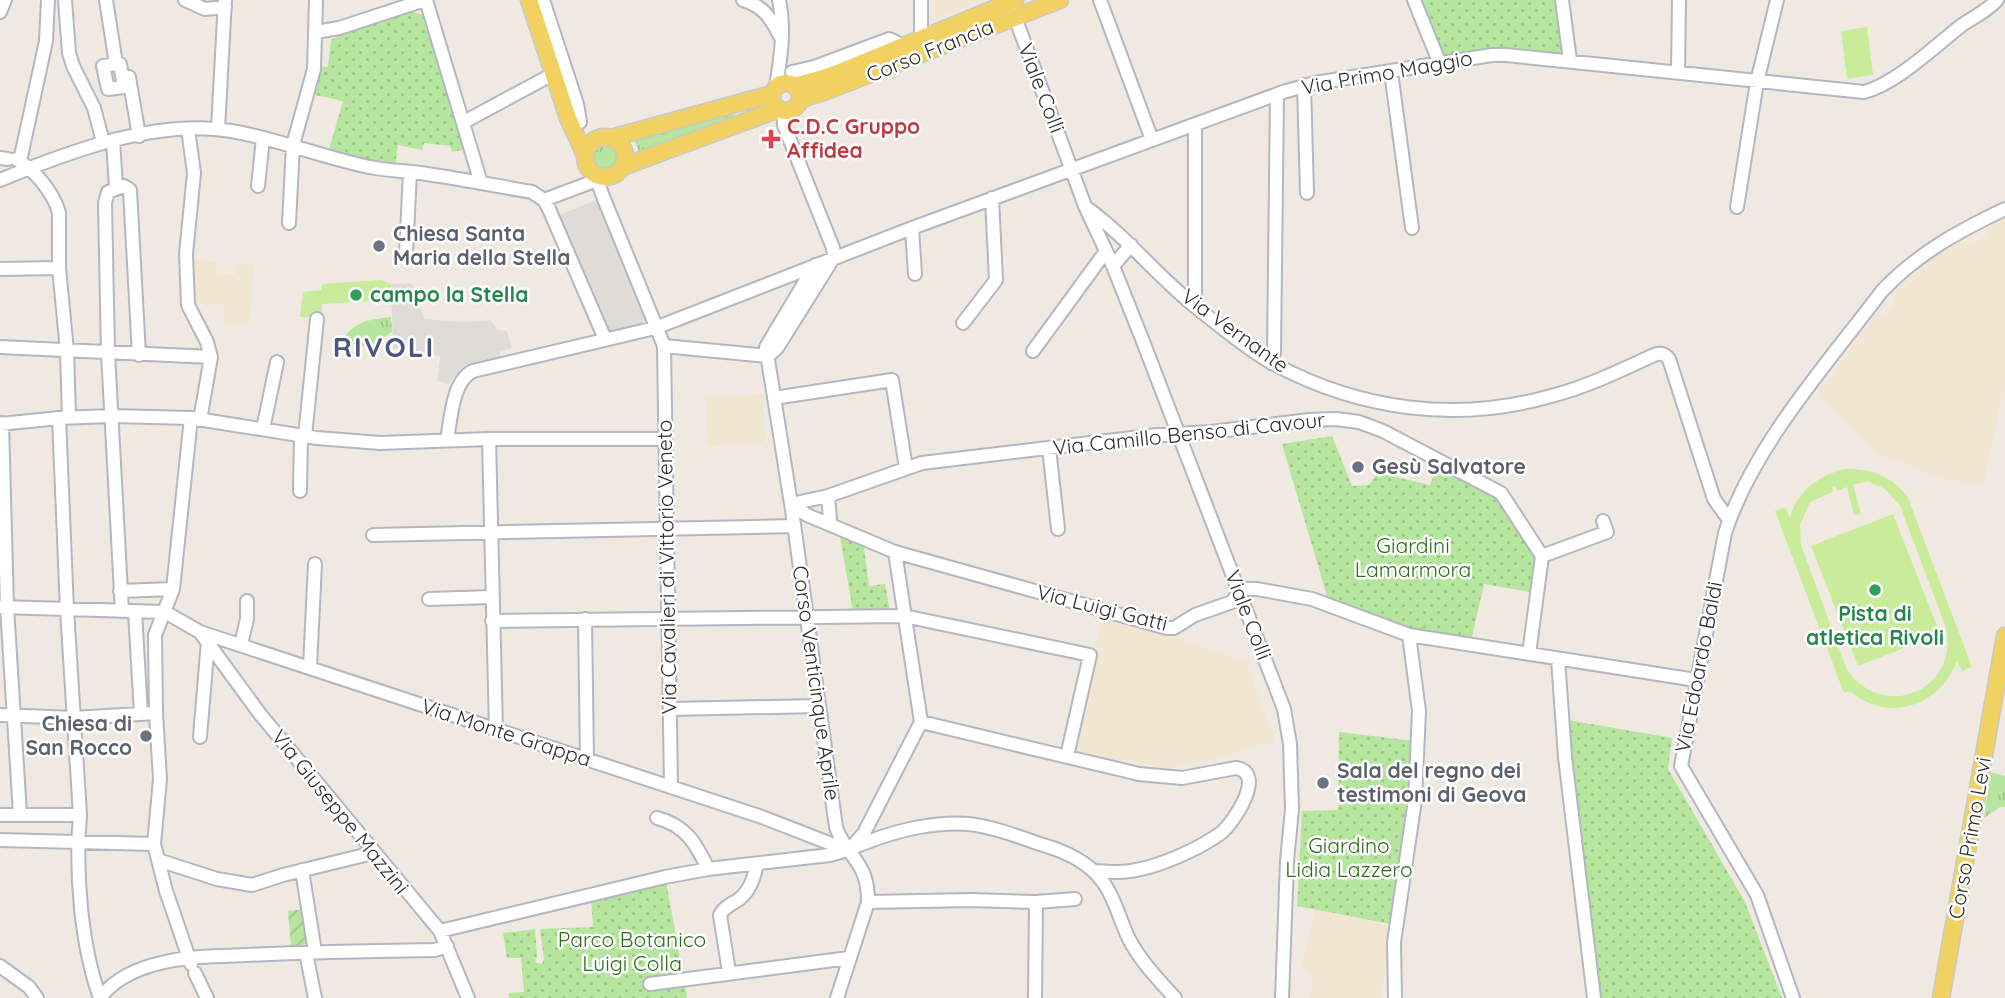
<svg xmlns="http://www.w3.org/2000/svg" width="2005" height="998" font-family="Quicksand,sans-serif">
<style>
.education{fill:#f0e6d1}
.grass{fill:url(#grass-tufts)}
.park{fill:url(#park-dots)}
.garden{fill:url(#garden-furrows)}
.pitch{fill:#c9ec9a;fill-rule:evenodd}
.plaza{fill:#dfdcd8}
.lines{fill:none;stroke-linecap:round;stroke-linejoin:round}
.minor-casing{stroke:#b4b7c1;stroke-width:16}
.major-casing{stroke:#c9c9c9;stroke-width:19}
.minor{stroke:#fff;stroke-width:12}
.major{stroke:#f2d163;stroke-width:16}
.health-dot{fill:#e0444e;stroke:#fff;stroke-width:2.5}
.worship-dot{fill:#6b7280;stroke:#fff;stroke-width:2.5}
.leisure-dot{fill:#2e9e5b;stroke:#fff;stroke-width:2.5}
.labels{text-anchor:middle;stroke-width:5;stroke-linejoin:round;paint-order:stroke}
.street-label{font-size:21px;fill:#2e2e2e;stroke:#fff}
.health-label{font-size:21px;font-weight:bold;fill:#be3a42;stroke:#fff;text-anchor:start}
.worship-label{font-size:21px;font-weight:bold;fill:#5b616d;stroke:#fff;text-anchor:start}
.leisure-label{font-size:21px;font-weight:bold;fill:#27864d;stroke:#fff;text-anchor:start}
.park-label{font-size:21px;fill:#2c6e1b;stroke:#fff}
.district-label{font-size:28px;font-weight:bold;letter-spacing:2px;fill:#4d5680;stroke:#fff}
</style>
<defs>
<pattern id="grass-tufts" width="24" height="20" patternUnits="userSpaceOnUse" patternTransform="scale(1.75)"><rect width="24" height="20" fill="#b6e59e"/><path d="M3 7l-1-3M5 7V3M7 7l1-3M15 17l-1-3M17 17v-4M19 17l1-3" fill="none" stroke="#9dc588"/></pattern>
<pattern id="park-dots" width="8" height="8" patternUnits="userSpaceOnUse" patternTransform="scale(1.75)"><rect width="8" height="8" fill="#b6e59e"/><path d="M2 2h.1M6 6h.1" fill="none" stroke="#9dc588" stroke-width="1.8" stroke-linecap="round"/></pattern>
<pattern id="garden-furrows" width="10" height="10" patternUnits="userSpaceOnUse" patternTransform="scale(1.75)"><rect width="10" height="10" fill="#b6e59e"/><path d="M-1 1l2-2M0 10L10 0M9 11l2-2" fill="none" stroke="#9dc588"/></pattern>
</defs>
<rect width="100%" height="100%" fill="#efe9e1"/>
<path class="education" d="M934 0H981L935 19Z
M2005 217V394L2001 402 1984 481 1972 485 1932 475 1878 453 1817 395 1875 315H1885L1895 302 1894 291 1926 263 1955 243 1963 241 1972 244 1986 236 1988 227Z
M187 260 216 262 215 273 235 275 236 264H254L249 325 223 324 224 305 189 303Z
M763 394 765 443 708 446 705 397Z
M1103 616 1196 644 1246 662 1275 741 1223 757 1167 769 1070 751Z
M1315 909 1391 924 1381 998H1309L1313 986 1312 973 1302 966Z"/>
<path class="grass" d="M733 113 736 117 641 156 634 140Z
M593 157a12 12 0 1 1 24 0a12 12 0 1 1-24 0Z
M391 317 392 332 378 341 377 347 339 343C356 321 365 320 391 317Z
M1990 772 2005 776V807H2000L1984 818Z"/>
<path class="park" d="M1419 0H1556L1563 56 1443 59Z
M402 8 422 15 466 149 452 152 450 146 424 143 422 150 398 145 395 166 329 150 343 101 310 94 315 66 328 67 331 40 341 35 339 28Z
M1332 436 1352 486 1369 485 1378 473 1430 485 1438 465 1504 497 1542 562 1530 592 1484 584 1470 645 1409 635 1330 606 1282 444Z
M840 536 864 547 869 586 885 584 890 611 853 612Z
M1568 720 1672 738 1668 769 1745 902 1782 998H1595Z
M1339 732 1414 741 1391 924 1297 906 1302 811 1338 810Z
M666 881 687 998H509V993L524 992 521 958H507L503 933 535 929 537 956 535 962 542 964 544 959 540 929 593 927 591 898Z"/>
<path class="garden" d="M306 909 309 944 291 946 288 911Z"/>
<path class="pitch" d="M1867 27 1873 75 1847 79 1841 31Z
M381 280 391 284V300L322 304V316L300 317 303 292 321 290 322 284Z
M1844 469C1870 468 1893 476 1908 498L1972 667 1962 671 1957 661C1940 706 1888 724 1850 691L1844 693 1775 511 1785 507 1790 518C1797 491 1818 476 1844 469ZM1868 481 1885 489 1900 506 1945 625C1962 689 1885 723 1847 670L1801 545 1800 525 1810 502 1833 492 1832 487 1835 486 1837 491 1847 487 1854 515 1861 514 1853 485Z
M1893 514 1940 634 1858 666 1811 546Z"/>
<path class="plaza" d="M599 199 650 324 606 335 557 216Z
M412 283 424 319 464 322 491 320 497 330 507 331 512 348 500 352 501 357 465 367 453 377 450 384 437 381 440 356 393 348 391 284Z"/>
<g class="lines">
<g class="minor-casing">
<path id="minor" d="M65 0 69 53 73 66 94 108 103 142
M106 0 116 64
M185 0 205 9 225 7
M426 0 481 183
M543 0 577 104 580 122
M743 0C763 6 771 18 780 36
M1100 0 1152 140
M1414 0 1440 64
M1562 0 1570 60
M1012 9 1085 206 1113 266 1144 344 1284 709 1290 744 1292 809 1287 861 1282 998
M0 12 5 0
M316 32 339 28 425 0
M921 37V0
M116 64H120L124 87 108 89 103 66Z
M792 72 814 67 889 39 902 45
M1391 72 1412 228
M1678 73 1679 0
M129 77 139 136
M1304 85 1307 193
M776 86C781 57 785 29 779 0
M783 111 784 125 833 248 834 257
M464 122 553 74
M1195 125V306
M188 129 194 173 186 254 188 305 207 342 211 357 200 420
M218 129 225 0
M113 140 116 187
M0 158 8 159
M16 159C34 169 54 193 59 213V268L67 351 69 417
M20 161 46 41 48 0
M598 176 597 180 604 199 664 346 671 787
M0 180C68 152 157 118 231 131 280 139 326 159 375 168 392 171 410 171 427 174 462 179 497 186 532 192L544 200 549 209 605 339
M258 186 263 138
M544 200 597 180
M1737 207 1757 82 1777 0
M1087 208C1127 237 1158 277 1197 308 1219 325 1249 351 1274 364 1360 410 1457 423 1551 396 1587 387 1621 370 1654 355 1661 353 1664 353 1669 359L1714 499 1729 520
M289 223 293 145 314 69 316 0
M912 228 915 274
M406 254 410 172
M815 265 766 347 792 510 836 827C841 845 857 857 864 875 867 883 868 893 868 902L837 998
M1113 266 1131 245
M0 269 59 268
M963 323 996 280 992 198
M664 346 768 356 777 348 834 257
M0 347 211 357
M1033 351 1106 251
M1271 363 1274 353 1277 94
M774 398 892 380 906 468
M59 418 67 610 80 815C75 872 81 945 100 998
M2 423 7 607 20 814
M0 424 59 418 112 416 191 418 317 438 380 443 489 439H665
M263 429 277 362
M305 436 317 319
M489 439 496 730
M447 440C451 419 452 381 473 371L655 328 912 228 1283 92 1315 83 1492 55H1506L1864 92C1896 84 1935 46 1962 25 1974 17 1987 11 1997 0
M1049 448 1058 529
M300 491 301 436
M828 496 830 519 828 524
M791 504 807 515 895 552 1167 628H1174L1195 615 1232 602 1239 592 1245 589H1257L1312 599 1409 635 1696 680
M791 504 828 496 922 463 1157 435 1211 432 1309 420 1336 419 1359 422 1383 431 1501 493 1542 556 1529 654
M373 535 794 526
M1542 556 1607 532 1603 521
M120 591 173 589
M429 599 492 597
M1 607 165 612
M122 611 108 353 105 203 108 192 124 186 130 190 139 355
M135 612 141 714
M165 612 200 632 762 817 847 850
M585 619 587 760
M492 621 904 616 1090 655 1067 756
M200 632 260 714 440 931 468 998
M241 644 247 619V601
M1558 659 1565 757 1594 998
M310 667 315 564
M670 709 818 706
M0 715 74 718 156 713
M921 722 1139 774 1182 778 1236 768C1267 773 1234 822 1221 833 1211 840 1199 847 1188 852 1165 863 1141 872 1116 872 1108 872 1101 871 1094 871
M200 737 208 641
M0 815H80
M657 818C685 825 696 843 708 869
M0 840 154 844
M851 848 864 833 921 722 895 552
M158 860 217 879 252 885 283 875 373 853
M302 870 315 952
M868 902 971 900 1036 902 1075 899
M440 931 665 877 708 869 830 855C844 852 856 846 870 841 899 830 937 821 969 824 993 827 1017 836 1040 844 1064 851 1088 861 1103 882 1115 898 1120 921 1129 939 1141 962 1158 979 1175 998
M306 953 315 998
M191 964 166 891 154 844 160 779 156 713 155 635 173 589 191 418
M0 966 29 987 37 998
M729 972 720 915C724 907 730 905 738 900 750 891 754 878 757 864
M195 973 207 998
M650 984 849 958
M100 998C115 978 141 967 165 962 191 956 219 956 246 955 309 952 372 951 435 950L447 946
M1035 998 1036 902
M1395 998 1394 942 1415 800 1419 711 1409 635
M1793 998 1757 895 1681 766 1725 533C1753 446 1827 364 1882 291 1918 253 1959 231 2005 209"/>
</g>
<g class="major-casing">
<path id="major" d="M529 0 568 118 585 155
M772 97a14 14 0 1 1 28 0a14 14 0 1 1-28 0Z
M796 86 833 75 1015 0
M801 99 824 92 1060 0
M585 157a20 20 0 1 1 40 0a20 20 0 1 1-40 0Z
M611 138 772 94
M622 167 779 109
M1941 998 2005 636"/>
</g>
<use href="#minor" class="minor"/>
<use href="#major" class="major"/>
</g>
<path class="health-dot" d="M767.5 128.5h7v7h7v7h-7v7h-7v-7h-7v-7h7z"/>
<g class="worship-dot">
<circle cx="379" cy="246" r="7"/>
<circle cx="1358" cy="467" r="7"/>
<circle cx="146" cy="736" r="7"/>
<circle cx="1323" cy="783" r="7"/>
</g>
<g class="leisure-dot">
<circle cx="356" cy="295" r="7"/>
<circle cx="1875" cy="590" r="7"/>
</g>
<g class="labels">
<g class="street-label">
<text transform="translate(930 51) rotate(-22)" y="7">Corso Francia</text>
<text transform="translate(1387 73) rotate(-10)" y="7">Via Primo Maggio</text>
<text transform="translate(1041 88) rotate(69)" y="7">Viale Colli</text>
<text transform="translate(1235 331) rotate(36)" y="7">Via Vernante</text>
<text transform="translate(1189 434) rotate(-6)" y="7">Via Camillo Benso di Cavour</text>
<text transform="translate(667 567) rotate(-91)" y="7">Via Cavalieri di Vittorio Veneto</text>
<text transform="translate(1102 608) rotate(14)" y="7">Via Luigi Gatti</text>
<text transform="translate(1248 615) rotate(69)" y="7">Viale Colli</text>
<text transform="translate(1699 667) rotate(-79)" y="7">Via Edoardo Baldi</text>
<text transform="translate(816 683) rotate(82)" y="7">Corso Venticinque Aprile</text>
<text transform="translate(506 733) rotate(18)" y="7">Via Monte Grappa</text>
<text transform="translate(340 812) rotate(51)" y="7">Via Giuseppe Mazzini</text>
<text transform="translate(1970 838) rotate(-80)" y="7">Corso Primo Levi</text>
</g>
<g class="health-label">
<text x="787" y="134">C.D.C Gruppo<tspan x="787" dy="24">Affidea</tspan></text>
</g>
<g class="worship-label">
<text x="393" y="241">Chiesa Santa<tspan x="393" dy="24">Maria della Stella</tspan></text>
<text x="1372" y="474">Gesù Salvatore</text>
<text x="132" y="731" text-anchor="end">Chiesa di<tspan x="132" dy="24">San Rocco</tspan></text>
<text x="1337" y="778">Sala del regno dei<tspan x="1337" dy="24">testimoni di Geova</tspan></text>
</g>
<g class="leisure-label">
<text x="370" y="302">campo la Stella</text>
<text x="1875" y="621" text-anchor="middle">Pista di<tspan x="1875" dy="24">atletica Rivoli</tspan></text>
</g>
<g class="park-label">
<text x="1413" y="553">Giardini<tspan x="1413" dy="24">Lamarmora</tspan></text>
<text x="1349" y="853">Giardino<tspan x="1349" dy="24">Lidia Lazzero</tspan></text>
<text x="632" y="947">Parco Botanico<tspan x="632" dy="24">Luigi Colla</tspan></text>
</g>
<g class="district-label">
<text x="384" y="357">RIVOLI</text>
</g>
</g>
</svg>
